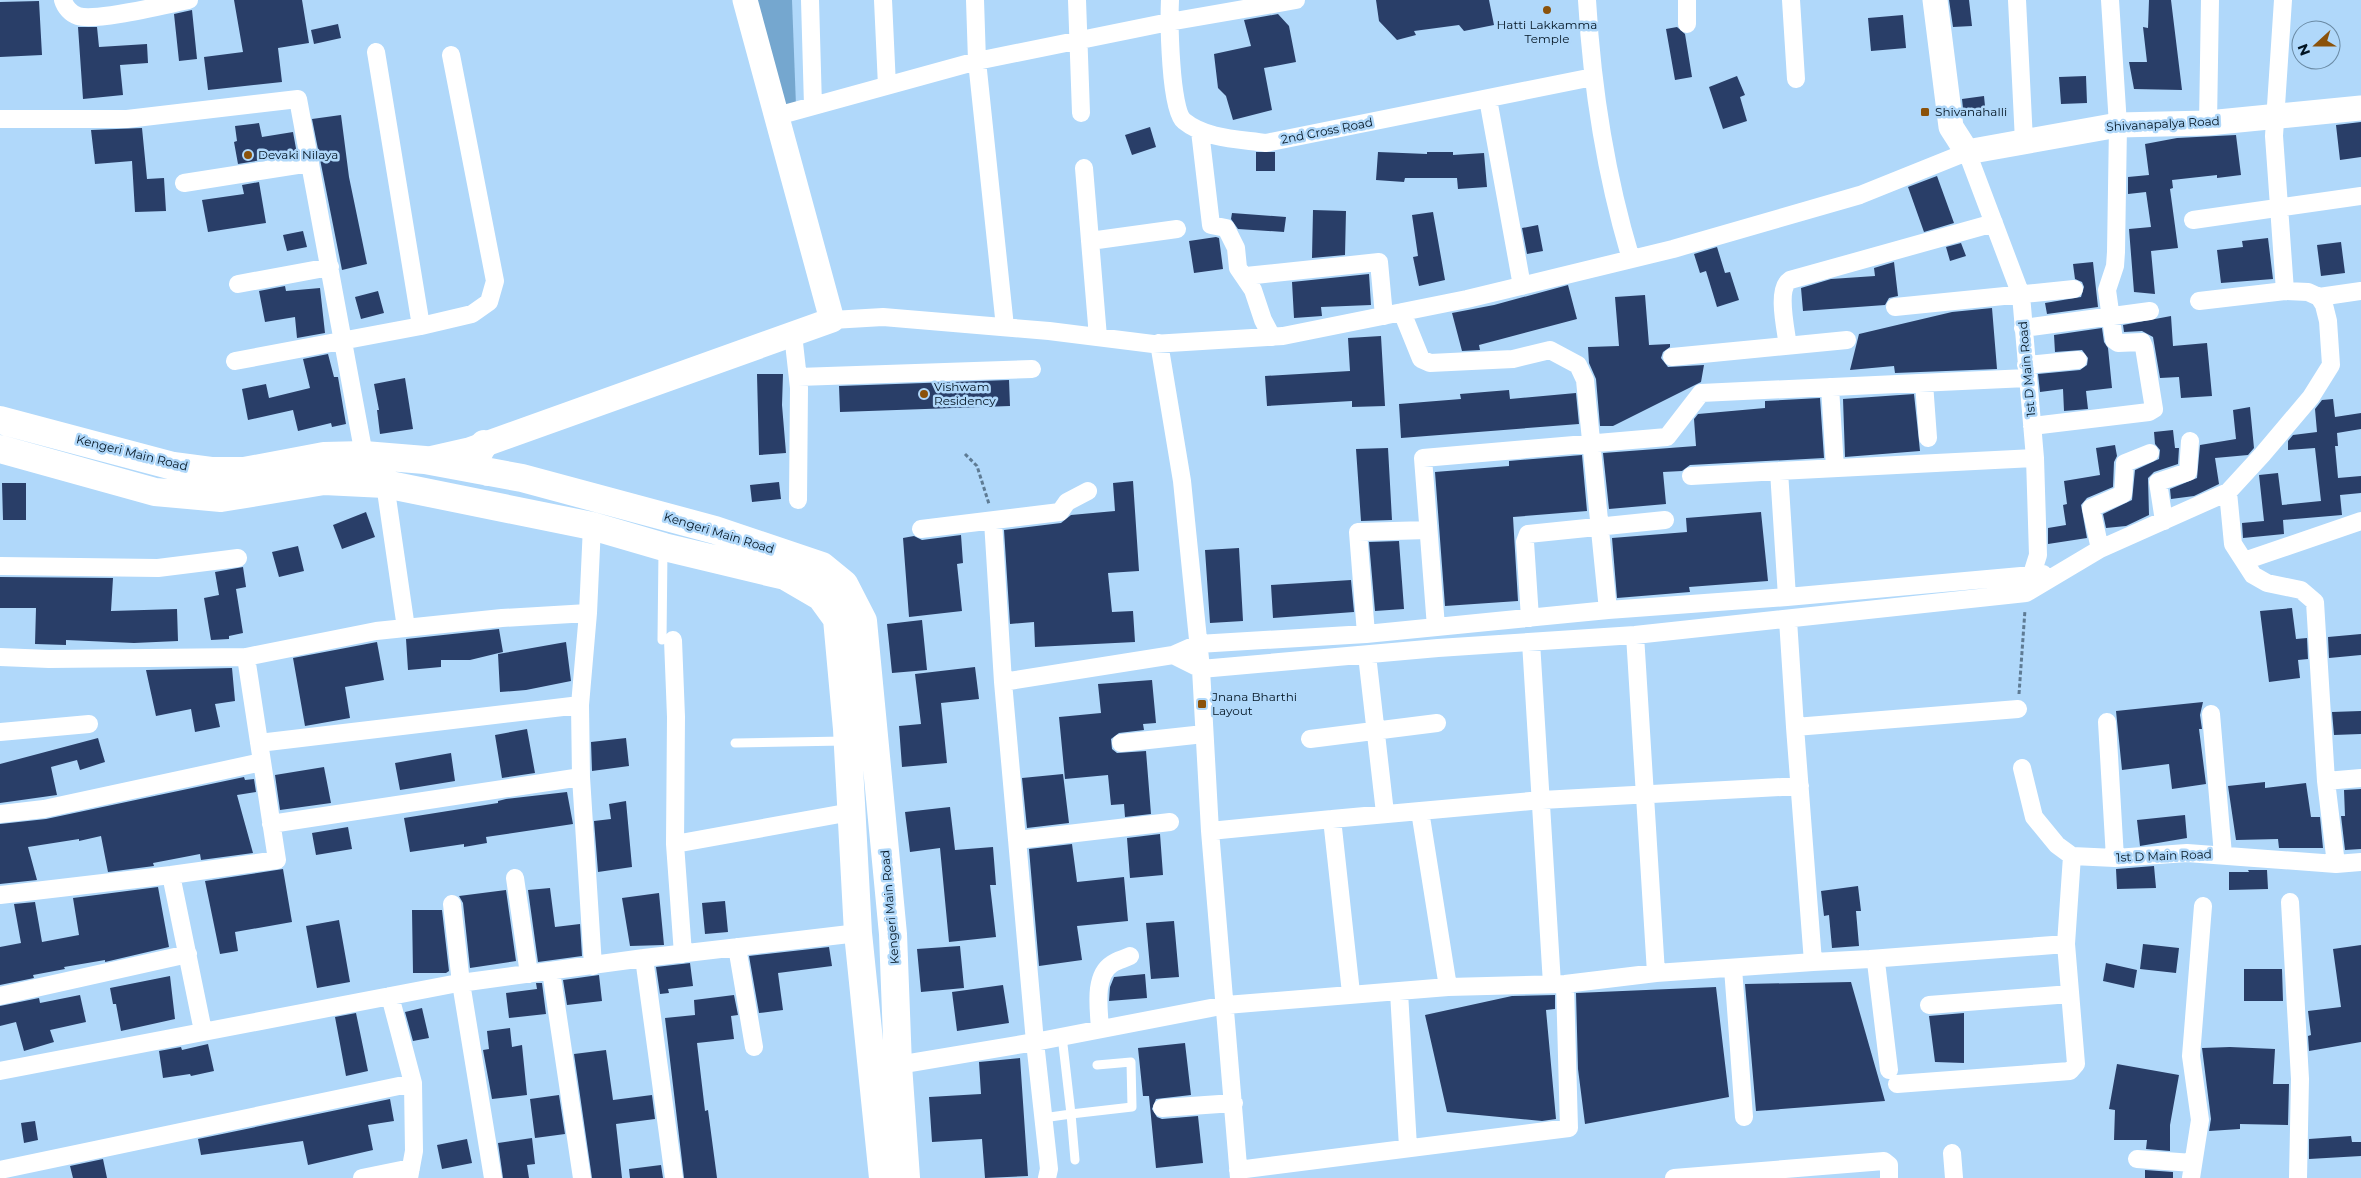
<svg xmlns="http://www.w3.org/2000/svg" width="2361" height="1178" font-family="Montserrat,sans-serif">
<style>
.green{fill:#75a7cf}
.building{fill:#293e68}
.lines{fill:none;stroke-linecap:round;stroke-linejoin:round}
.path{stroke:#5e7b94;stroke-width:3;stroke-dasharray:4 2.5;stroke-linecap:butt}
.lane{stroke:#fff;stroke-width:9}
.street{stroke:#fff;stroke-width:18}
.secondary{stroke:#fff;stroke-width:25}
.primary{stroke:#fff;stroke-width:28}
.poi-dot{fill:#8b520a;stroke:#b0d8fa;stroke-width:2}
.labels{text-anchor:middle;stroke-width:5;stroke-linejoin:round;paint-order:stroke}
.poi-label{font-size:12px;fill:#021422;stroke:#b0d8fa;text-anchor:start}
.street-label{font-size:12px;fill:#021422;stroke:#b0d8fa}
</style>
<rect width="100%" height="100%" fill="#b0d8fa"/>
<path class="green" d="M749 0H792L796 106 781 111Z"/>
<path class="building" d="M234 0H302L309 43 278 48 282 82 208 90 204 57 243 52Z
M1376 0H1489L1494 25 1464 31 1459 25 1414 31 1416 35 1397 40 1379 21Z
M1949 0H1969L1972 26 1953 27Z
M2149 0H2171L2182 90 2134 89 2129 62H2147L2143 27 2148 28Z
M39 1 42 55 0 57V2Z
M192 10 197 59 179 61 174 14Z
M1278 14 1289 26 1296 62 1264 68 1272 110 1233 120 1226 96 1218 88 1214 54 1251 46 1244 20Z
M1903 15 1906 48 1871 51 1868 18Z
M338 24 341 38 314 44 311 30Z
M78 27H97L99 47 147 44 148 63 120 65 123 95 83 99Z
M1677 27 1685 34 1692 77 1675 80 1666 29Z
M1737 76 1745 95 1740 97 1747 121 1723 129 1709 87Z
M2086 76 2087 103 2061 104 2059 77Z
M1984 96 1986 116 1964 118 1962 99Z
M341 115 349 177 367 264 342 270 312 119Z
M2361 122V157L2340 160 2336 125Z
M259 123 262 137 293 132 297 154 238 164 234 142 237 141 235 126Z
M1150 127 1156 147 1132 155 1125 135Z
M142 128 147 179 164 178 166 211 135 212 132 161 95 164 91 130Z
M2236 135 2241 175 2217 178V175L2172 180 2173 188 2170 189 2178 248 2151 251 2155 294 2134 292 2129 229 2151 227 2146 192 2128 194V177L2149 175 2145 144 2177 138Z
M1256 152H1275V171H1256Z
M1378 152 1427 154V152H1453V155L1484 153 1487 187 1458 189 1457 178H1405L1404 182 1376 180Z
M1937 176 1954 223 1924 232 1908 187Z
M259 182 266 223 208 232 202 200 244 194 242 185Z
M1313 210 1346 211 1345 255 1312 258Z
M1433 212 1445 280 1419 286 1413 257 1418 256 1412 215Z
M1232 213 1286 217 1284 232 1238 229 1231 219Z
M1538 225 1543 251 1527 254 1522 228Z
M303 231 307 247 287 251 283 235Z
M1216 237 1219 238 1223 269 1194 273 1189 241Z
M2268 238 2273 279 2221 283 2217 250 2243 247 2242 241Z
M2341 242 2345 273 2321 276 2317 245Z
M1961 243 1966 256 1950 261 1946 247Z
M1717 247 1725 273 1730 272 1739 300 1717 307 1706 271 1700 273 1694 254Z
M1894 262 1898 296 1889 298 1885 305 1803 311 1801 288 1831 279 1875 276 1874 268Z
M2093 262 2098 307 2047 314 2045 303 2081 297 2084 287 2082 282 2075 279 2073 264Z
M1369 274 1371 305 1321 307 1322 316 1294 318 1292 282Z
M1568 285 1577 319 1479 345 1480 350 1462 351 1452 313 1494 305Z
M285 286 286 291 320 288 325 333 297 338 295 317 265 322 259 291Z
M378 291 384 313 361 319 355 297Z
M1645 295 1649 345 1670 344V347L1663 352 1661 358 1668 367 1704 365 1701 382 1613 426H1600L1596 379 1589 363 1588 347 1619 346 1615 297Z
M1992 308 1997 369 1895 373 1894 366 1850 370 1859 334 1952 312Z
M2171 316 2173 346 2207 343 2212 396 2181 398 2179 377 2160 378 2153 337 2142 331 2124 332 2123 325Z
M2102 328 2104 342 2108 348 2112 388 2086 391 2088 409 2064 411 2063 389 2040 392 2038 374 2080 370 2087 365 2088 358 2082 350 2055 352 2054 335Z
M1381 336 1385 406 1352 407V401L1267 406 1265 376 1350 371 1348 338Z
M328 354 334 377H338L346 424 332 427 331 423 298 431 293 410 248 420 242 389 266 384 269 398 310 388 303 359Z
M757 374H783L782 405 786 453 759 455Z
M405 378 413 429 380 434 377 410H379L374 384Z
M1009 380 1010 406 840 412 839 386Z
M1509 390 1510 399 1576 393 1579 424 1401 438 1399 404 1461 399 1460 394Z
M1914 394 1920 451 1845 457 1843 399Z
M1820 398 1824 458 1690 465 1682 471 1663 472 1666 504 1609 509 1603 453 1696 446 1694 419 1698 414 1765 408V401Z
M2333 399 2335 417 2361 413V429L2337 433 2338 446H2335L2338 478 2361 476V493L2340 495 2342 515 2283 520 2284 534 2243 538 2242 523 2264 521 2259 475 2278 473 2282 505 2321 501 2315 448 2288 450V441L2293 435 2317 432 2315 409 2322 400Z
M2250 407 2254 448 2248 455 2215 458 2219 484 2194 496 2171 499 2170 489 2197 478 2200 445 2236 439 2233 410Z
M2173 430 2175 448H2179L2178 464 2154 472 2148 478 2149 515 2126 526 2106 528 2103 514 2132 500 2135 470 2159 459 2160 450 2155 444 2154 432Z
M2115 445 2117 456 2114 462 2113 487 2087 498 2081 505 2087 538 2048 544V528L2066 525 2063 505 2067 504 2064 481 2100 475 2096 448Z
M1388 448 1392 520 1361 521 1356 449Z
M1582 455 1587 511 1513 517 1518 601 1445 606 1435 472 1509 466V461Z
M1133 481 1139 571 1108 573 1112 612 1133 611 1135 642 1035 647 1034 622 1010 624 1004 530 1061 523 1071 515 1115 511 1113 483Z
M779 482 781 499 752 502 750 485Z
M2 483H26V520H3Z
M366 512 375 537 342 549 333 525Z
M1761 512 1768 581 1689 587 1690 592 1617 598 1612 538 1687 532 1686 518Z
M961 535 963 563 957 564 962 611 909 617 903 538 914 536 922 540Z
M1399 541 1404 609 1375 611 1369 542Z
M298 546 304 571 279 577 272 552Z
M1239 548 1243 621 1210 623 1205 550Z
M243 567 246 587 236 589 243 633 229 636V639L211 640 204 598 219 595 215 572Z
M0 577 113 578 111 611 177 609 178 641 134 643 66 640V645L35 644 36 608H0Z
M1351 580 1354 612 1273 618 1271 585Z
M2292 608 2296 639 2307 638 2308 659 2298 660 2300 678 2269 682 2260 611Z
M922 620 927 670 892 673 887 624Z
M499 629 503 652 470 660H441V667L408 670 406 639Z
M2361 634V655L2329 658 2328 637Z
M377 642 384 680 345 687 350 718 305 726 293 658Z
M566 642 571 681 526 690 500 692 498 654Z
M975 667 979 699 941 703 947 763 902 767 899 726 921 724 915 674Z
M232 668 235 701 215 704 220 727 195 732 191 709 156 716 146 670Z
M1152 680 1156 723 1143 724 1144 730 1119 733 1111 739 1112 749 1117 753 1146 751 1151 814 1125 817 1124 804 1111 805 1108 775 1065 779 1059 717 1101 713 1098 684Z
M2203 702 2200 715 2202 729H2199L2206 784 2172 789 2169 764 2122 770 2116 711Z
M2361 711V734L2334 735 2332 712Z
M527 729 535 773 502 778 495 735Z
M98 738 105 762 80 770 77 760 51 767 57 795 0 803V764Z
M626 738 629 766 592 771 591 742Z
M451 753 455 781 400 790 395 763Z
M324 767 331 803 280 810 275 775Z
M1063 774 1069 823 1027 828 1022 778Z
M244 777 245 780 254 779 256 792 237 795 253 853 201 860 200 854 153 863 154 866 108 872 101 836 79 841V839L28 847 37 880 0 884V824L46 819Z
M2265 782V788L2306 783 2311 817H2320L2323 848H2279L2278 839 2236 840 2228 786Z
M2361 789V849L2345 850 2341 816H2345L2344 790Z
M567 792 573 824 486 837 487 843 464 847V844L410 852 404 818 498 803V801L506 799Z
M626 801 632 867 598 872 594 821 611 819 609 804Z
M950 807 955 850 993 847 996 885H990L996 937 949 942 940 848 910 852 905 812Z
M2185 815 2187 838 2140 846 2137 820Z
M348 827 352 849 316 855 312 833Z
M1160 834 1163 875 1130 878 1127 838Z
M1072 844 1077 882 1124 877 1128 921 1077 926 1082 960 1039 966 1029 849Z
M2154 866 2156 888 2117 889 2116 869Z
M283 869 292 922 235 932 238 951 220 954 205 881Z
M2248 870H2267L2268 889 2229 890V872H2249Z
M1858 886 1861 911H1856L1859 946 1832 948 1829 915 1824 916 1821 891Z
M158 887 169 947 105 962V960L64 967 65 969 33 975 34 978 0 985V947L21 943 14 904 35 902 42 942 79 935 73 898Z
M550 888 555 927 580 924 582 956 538 962 528 890Z
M506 890 516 961 470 968 463 903 459 896Z
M659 893 664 945 630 946 622 898Z
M725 901 728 932 705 934 702 903Z
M412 910H442L449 971 446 973H413Z
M339 920 350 982 317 988 306 926Z
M1174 921 1179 977 1151 979 1146 923Z
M2143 944 2179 948 2176 973 2140 969Z
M2361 945V1042L2309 1051 2308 1036 2311 1035 2308 1011 2341 1007 2333 949Z
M960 946 964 988 921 992 917 949Z
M829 947 832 966 778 973 783 1010 759 1013 749 956Z
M690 963 693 986 668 989 669 993 660 994 656 967Z
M2106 963 2137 970 2134 988 2103 981Z
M2244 969H2282L2283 1001H2244Z
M1145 974 1147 998 1109 1001 1110 987 1114 977Z
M599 975 602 1001 567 1005 563 980Z
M170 976 175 1019 121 1031 116 1004H113L110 988Z
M1851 982 1885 1101 1756 1111 1745 984Z
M536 983H542L546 1014 509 1018 506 993 537 989Z
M1003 985 1009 1023 957 1031 952 992Z
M1716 987 1729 1097 1585 1124 1578 1069 1576 993Z
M80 995 86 1022 50 1030 54 1042 24 1051 16 1022 0 1026V1006L39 998 40 1003Z
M734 995 738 1015 731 1016 734 1039 697 1043 705 1111 708 1110 717 1178H684L665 1018 695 1015 694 1000Z
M1555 995V1009L1546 1010 1556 1119 1542 1121 1447 1112 1425 1015 1512 996Z
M422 1008 429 1038 413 1041 405 1012Z
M356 1013 368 1071 346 1076 335 1017Z
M1964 1013V1063L1935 1062 1929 1016Z
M510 1028 512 1047 522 1045 527 1095 492 1099 483 1050 489 1049 487 1031Z
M1185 1043 1191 1095 1156 1099 1152 1109 1157 1117 1162 1119 1198 1116 1203 1163 1156 1168 1149 1096H1143L1138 1048Z
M208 1044 214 1071 191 1076 190 1074 163 1078 159 1051 181 1047 182 1050Z
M2230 1047 2275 1049 2273 1084H2289L2288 1125 2240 1124V1129L2209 1131 2211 1119 2202 1048Z
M606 1050 613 1100 652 1095 655 1119 616 1124 622 1178H592L574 1054Z
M1020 1058 1028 1176 985 1178 982 1139 932 1142 929 1097 981 1094 979 1062Z
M2117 1064 2179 1075 2170 1125V1151L2146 1149 2147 1140H2114L2115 1110 2109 1109Z
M559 1095 565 1134 535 1138 530 1099Z
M390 1099 394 1121 368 1125 373 1150 308 1165 303 1141 201 1155 198 1139Z
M35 1121 38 1140 24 1143 21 1123Z
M2351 1136 2352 1142H2361V1156L2309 1159V1139Z
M532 1138 535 1164 527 1165 529 1178H503L498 1143Z
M467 1139 472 1163 442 1169 437 1145Z
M103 1159 107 1178H73L70 1166Z
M661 1165 663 1178H630L629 1169Z
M2145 1170 2173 1172V1178H2145Z"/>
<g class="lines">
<path class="path" d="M965 454 977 466 989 504
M2019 694 2025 610"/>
<path class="lane" d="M662 640 663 550
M735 743 844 741
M1043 1118 1071 1114 1062 1036
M1075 1160 1071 1114 1132 1107 1131 1062 1097 1065"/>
<path class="street" d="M63 0C65 7 71 14 78 16 96 22 168 4 189 0
M810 0 813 106
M883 0 887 86
M1077 0 1081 113
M1170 0C1169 21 1170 110 1184 121 1206 139 1239 139 1266 143L1593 77
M1587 0C1592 87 1606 176 1631 259
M1687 0V24
M1791 0 1796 79
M2017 0 2024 141
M1488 99 1522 286
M777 116 977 61 975 0
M0 119H127L298 99 364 455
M2208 123 2210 0
M1200 131 1211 225 1226 228 1236 248 1238 268 1253 290 1263 320 1272 337
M1084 168 1098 337
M184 183 310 163
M2193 220 2361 196
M1090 241 1177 229
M1246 276 1379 262 1384 316
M238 284 330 267
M2319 297 2361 291
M2199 301 2285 291
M1895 307 2074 289
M1402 312 1421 359 1430 363 1513 359 1550 350 1578 365 1585 380 1608 610
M832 320 883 317 1049 331 1153 344 1283 336 1467 299 1673 249 1860 195 1967 152 2021 295 2035 458 2038 555 2026 593
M421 326 472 314 489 302 495 281 451 55
M1005 327 977 61 1169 22 1296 0
M2023 328 2150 311
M793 334 799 388 798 500
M1159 343 1182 481 1201 669 1210 831 1239 1178
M1788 346C1786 330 1776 289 1790 280L1994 223
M1672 357 1847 340
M235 361 421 326 376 52
M2026 365 2078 360
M798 377 1032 369
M1924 383 1928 438
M1830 387 1835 468
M2032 426 2149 412 2154 409 2144 347 2142 342 2118 343 2114 340 2107 290 2115 266 2116 252 2118 125 2110 0
M1691 476 1779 471
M385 484 406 628
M2228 492 2233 544 2253 575 2267 583 2301 590 2315 602 2326 781 2336 864
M2164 521 2158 482 2188 472 2190 441
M592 526 588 613 580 705 581 777 593 966
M921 529 1060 512 1067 502 1088 491
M2100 549 2091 508 2123 494 2125 463 2150 453
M2244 561 2361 521
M0 566 158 568 238 558
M1787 597 1779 471 2035 458
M1530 618 1525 542 1528 534 1665 520
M1788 620 1795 727 2018 709
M1436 627 1423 458 1667 437 1701 393 2027 378
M1366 634 1358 532 1428 530
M1635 635 1656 973
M673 640 676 717 675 844 683 954
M1531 642 1552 984
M1173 655 1201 669 1438 648 1635 635 2026 593 2100 549 2228 492 2262 455 2311 397 2331 365 2328 321 2324 305 2319 297 2308 292 2285 291 2274 136 2283 0
M1367 655 1385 813
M0 657 49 659 246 657 376 631 502 618 588 613
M1003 682 1173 655 1198 644 1366 634 1608 610 1787 597 2043 574
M2211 714 2223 855
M2107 722 2115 858
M0 732 89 724
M1310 739 1437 723
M259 743 580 705
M1121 743 1204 734
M2022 768 2034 817 2057 845 2072 856 2115 858 2187 853 2336 864 2361 862
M2326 781 2361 778
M1420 811 1542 800 1800 786
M0 814 44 809 262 762
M271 824 581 777
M1210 831 1332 819
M1017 840 1170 822
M675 844 851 812
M171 875 203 1031
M515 878 529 974
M0 895 171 875 277 860 246 657
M2290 902 2300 1079 2298 1178
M452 904 461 983 493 1178
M737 947 754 1047
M644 958 674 1178
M1870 959 2066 944
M1813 962 1870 959 1876 962 1889 1070
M1733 968 1744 1117
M551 971 582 1178
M1399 992 1408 1147
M1351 993 1332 819 1420 811 1448 987
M0 996 188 954
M390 996 413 1083 414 1151 409 1178
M1929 1005 2070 994
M1100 1029C1099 1010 1093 976 1112 964 1117 960 1124 959 1130 956
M898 1065 1035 1042 1003 682 993 521
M0 1071 453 984 644 958 858 933
M1897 1084 2070 1071 2076 1064 2066 944 2072 856
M1162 1108 1234 1103
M1952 1153 1954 1178
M2137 1159 2193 1163
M0 1170 413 1083
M1238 1170 1569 1128 1565 984
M362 1178 411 1168
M1047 1178 1049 1169 1035 1042 1226 1005 1448 987 1565 984 1656 973 1813 962 1795 727
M1674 1178 1884 1161 1889 1165V1178
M2191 1178 2200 1120 2191 1056 2203 906"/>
<path class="secondary" d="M1935 0 1951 127 1967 152 2118 125 2208 123 2361 108
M425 460 469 450 832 320 745 0"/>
<path class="primary" d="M0 420 173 466 211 471H244L324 456 364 455 425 460 522 478 715 530 822 566 844 584 863 621 893 934 898 1065 906 1178
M484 444C475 457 474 465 488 472
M0 449 155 492 221 498 324 481 385 484 592 526 664 547 785 576 821 597 837 619 847 729 858 933 883 1178"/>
</g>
<g class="poi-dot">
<circle cx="1547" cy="10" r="5"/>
<rect x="1920" y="107" width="10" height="10" rx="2.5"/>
<circle cx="248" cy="155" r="5"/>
<circle cx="924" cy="394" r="5"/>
<rect x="1197" y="699" width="10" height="10" rx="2.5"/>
</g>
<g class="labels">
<g class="poi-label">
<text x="1547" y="29" text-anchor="middle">Hatti Lakkamma<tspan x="1547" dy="14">Temple</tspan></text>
<text x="1935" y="116">Shivanahalli</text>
<text x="258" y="159">Devaki Nilaya</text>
<text x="934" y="391">Vishwam<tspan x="934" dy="14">Residency</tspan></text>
<text x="1212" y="701">Jnana Bharthi<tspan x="1212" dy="14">Layout</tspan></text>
</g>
<g class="street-label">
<text transform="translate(2163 124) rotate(-3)" y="4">Shivanapalya Road</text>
<text transform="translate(1327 131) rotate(-11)" y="4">2nd Cross Road</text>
<text transform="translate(2027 369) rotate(-95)" y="4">1st D Main Road</text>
<text transform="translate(132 453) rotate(14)" y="4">Kengeri Main Road</text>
<text transform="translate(719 533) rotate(17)" y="4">Kengeri Main Road</text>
<text transform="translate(2164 856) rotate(-2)" y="4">1st D Main Road</text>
<text transform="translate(890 907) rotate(-95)" y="4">Kengeri Main Road</text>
</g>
</g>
<g transform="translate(2316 45) rotate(249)"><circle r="24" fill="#b0d8fa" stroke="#6a8aa4"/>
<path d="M0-4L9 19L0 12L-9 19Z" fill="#8b520a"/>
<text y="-8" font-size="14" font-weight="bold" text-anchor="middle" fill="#021422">N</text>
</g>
</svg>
